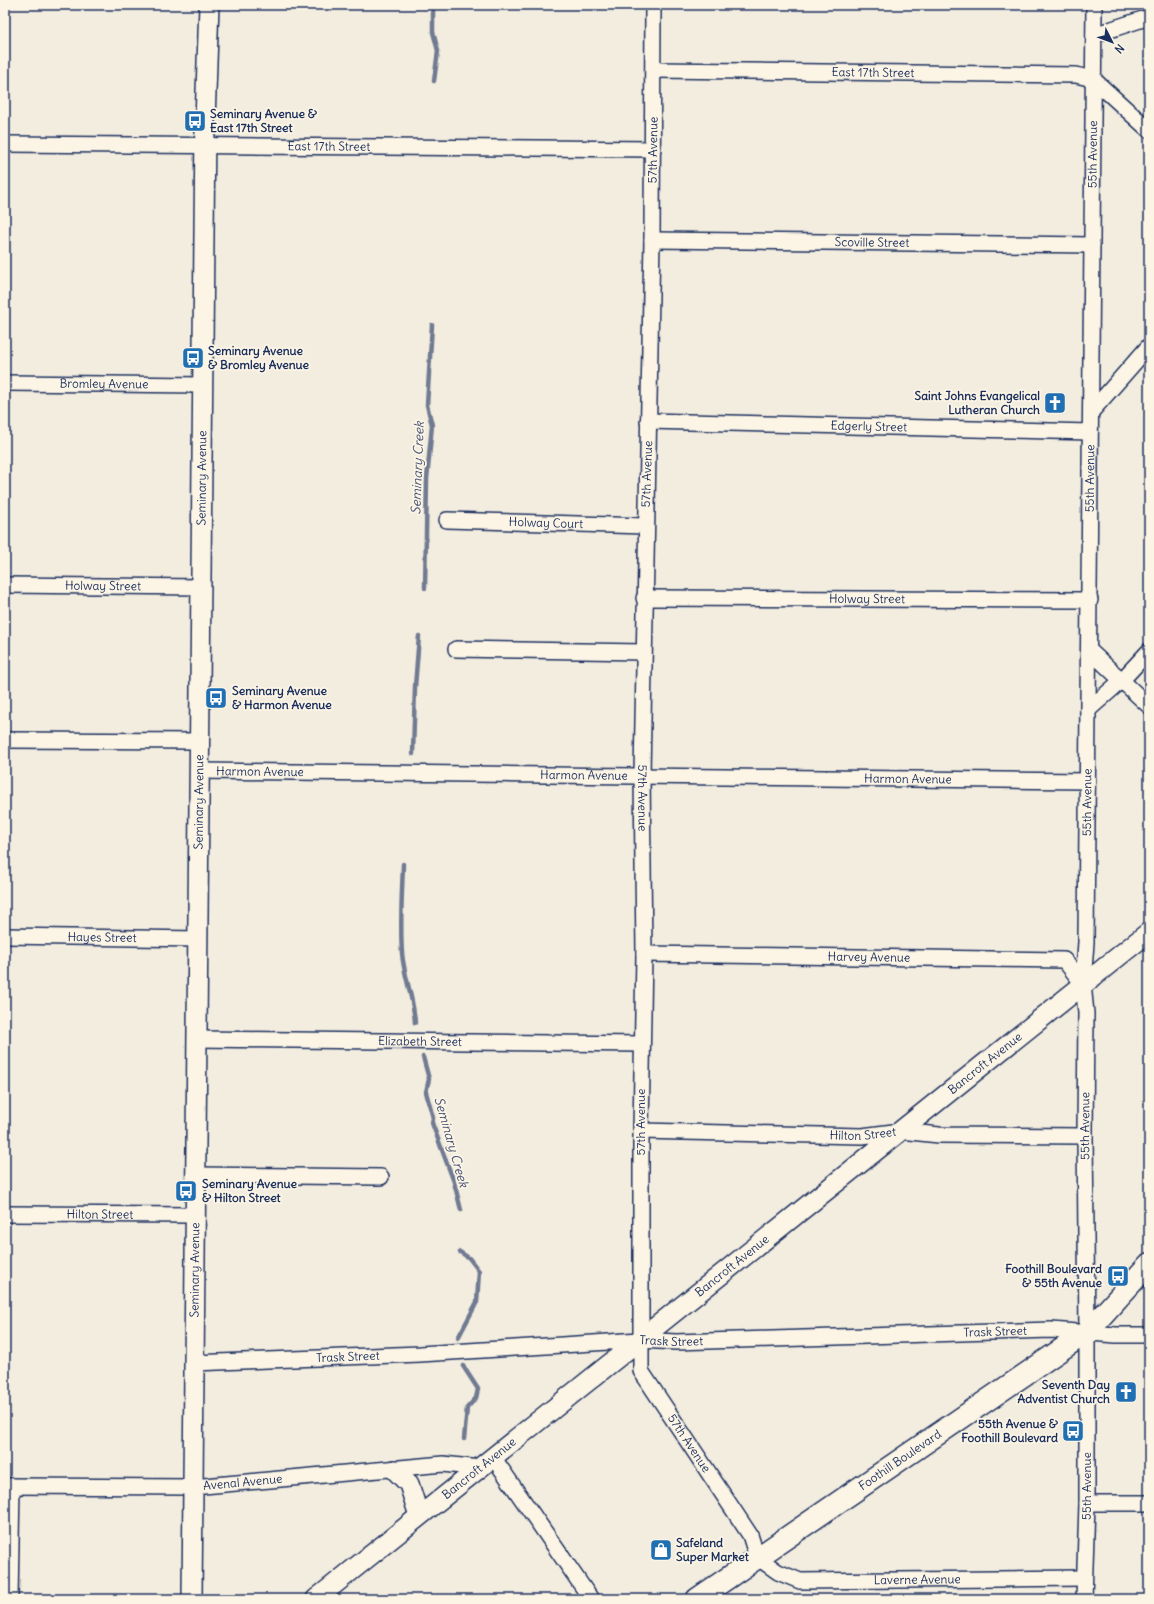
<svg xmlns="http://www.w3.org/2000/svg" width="1154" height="1604" font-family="Delius,sans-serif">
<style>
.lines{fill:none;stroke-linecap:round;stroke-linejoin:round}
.stream{stroke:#707a91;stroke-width:4.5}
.minor-casing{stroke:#1b2f5e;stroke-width:18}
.tertiary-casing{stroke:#1b2f5e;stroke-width:22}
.secondary-casing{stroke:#1b2f5e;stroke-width:24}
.minor{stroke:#fcf5e5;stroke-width:15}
.tertiary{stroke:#fcf5e5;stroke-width:19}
.secondary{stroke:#fcf5e5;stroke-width:21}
.labels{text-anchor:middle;stroke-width:3.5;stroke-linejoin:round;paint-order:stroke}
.street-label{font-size:12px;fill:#1b2f5e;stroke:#fcf5e5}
.poi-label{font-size:12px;font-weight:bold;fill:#1b2f5e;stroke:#fcf5e5;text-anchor:start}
.water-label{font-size:13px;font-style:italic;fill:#465478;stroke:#fcf5e5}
</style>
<rect width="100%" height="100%" fill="#f3ede0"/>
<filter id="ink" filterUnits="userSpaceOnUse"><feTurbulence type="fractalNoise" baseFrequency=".025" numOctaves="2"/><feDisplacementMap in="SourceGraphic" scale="8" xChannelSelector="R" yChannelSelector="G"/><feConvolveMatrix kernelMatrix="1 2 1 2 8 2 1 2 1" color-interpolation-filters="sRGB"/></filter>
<g filter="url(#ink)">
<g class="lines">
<path class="stream" d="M433 5V32L438 51 434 81
M425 588 427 479 432 425 427 405 432 325
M413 754 415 687 419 636
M403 864C402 893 400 924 402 953 404 977 414 999 415 1023
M423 1057 429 1079 426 1092 433 1118 432 1123 454 1182 461 1210
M458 1338 477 1302 479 1271 469 1258 460 1252
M463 1366 478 1389 476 1398 467 1408 464 1439"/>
<g class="minor-casing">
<g id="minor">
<path id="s1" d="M653 5 652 240 642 775 644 954 641 1131V1371L750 1535 757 1557 778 1572 800 1581 1084 1578"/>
<path d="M1094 35 1149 17"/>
<path id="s2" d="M653 70 1076 75 1093 79 1149 130"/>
<path id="s3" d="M5 144 653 149"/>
<path id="s4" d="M652 240 1092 245"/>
<path id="s5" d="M5 383 203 385"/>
<path d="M1091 412 1149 346"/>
<path id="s6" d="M648 421 1090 432"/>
<path id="s7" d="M447 520 645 526"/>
<path id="s8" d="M5 585 201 587"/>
<path id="s9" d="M644 598 1090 600"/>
<path d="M456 649 643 652"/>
<path d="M1089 650 1149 706"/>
<path d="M1088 710 1121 681 1149 651"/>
<path d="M5 740 200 741"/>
<path id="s10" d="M200 771 1088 781"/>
<path id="s11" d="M5 936 198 939"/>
<path id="s12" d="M644 954 1064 960 1083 984"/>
<path id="s13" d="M197 1039 642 1044"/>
<path id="s14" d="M641 1131 862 1136 901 1131 939 1135 1085 1136"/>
<path d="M196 1175 381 1177"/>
<path id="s15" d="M5 1214 196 1215"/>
<path id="s16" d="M194 1363 420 1354 640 1340 676 1342 1051 1330 1116 1335H1149"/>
<path d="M493 1457 591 1599"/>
<path id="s17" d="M5 1486 193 1487 443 1464 480 1468"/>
<path d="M1087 1503H1149"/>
<path d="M10 1599 12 1486"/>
<path id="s18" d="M1084 1599 1087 1503V1332L1085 1136 1086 1013 1083 984 1086 942 1094 5"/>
</g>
</g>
<g class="tertiary-casing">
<g id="tertiary">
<path d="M395 1470 409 1484 419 1516"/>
<path id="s19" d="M192 1599 205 121 209 5"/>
<path id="s20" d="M316 1599 1149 932"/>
</g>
</g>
<g class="secondary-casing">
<g id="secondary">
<path id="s21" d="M697 1599 1087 1332 1149 1264"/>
</g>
</g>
<use href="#minor" class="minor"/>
<use href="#tertiary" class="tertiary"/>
<use href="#secondary" class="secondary"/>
</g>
</g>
<defs>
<g id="bus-square" transform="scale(1.15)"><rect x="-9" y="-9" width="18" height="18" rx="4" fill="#1f6fb2" stroke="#fcf5e5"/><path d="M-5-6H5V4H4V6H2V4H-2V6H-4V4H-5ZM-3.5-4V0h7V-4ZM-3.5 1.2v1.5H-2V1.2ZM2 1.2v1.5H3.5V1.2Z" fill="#fff"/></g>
<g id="church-square" transform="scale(1.15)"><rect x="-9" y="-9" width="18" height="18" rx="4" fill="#1f6fb2" stroke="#fcf5e5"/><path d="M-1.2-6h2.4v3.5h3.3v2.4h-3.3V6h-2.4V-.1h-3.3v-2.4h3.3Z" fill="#fff"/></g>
<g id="shop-square" transform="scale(1.15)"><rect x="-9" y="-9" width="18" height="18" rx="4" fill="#1f6fb2" stroke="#fcf5e5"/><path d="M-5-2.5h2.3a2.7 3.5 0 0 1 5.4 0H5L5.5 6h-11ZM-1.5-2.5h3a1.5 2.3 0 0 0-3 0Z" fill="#fff"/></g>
</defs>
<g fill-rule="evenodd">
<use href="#bus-square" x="195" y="121"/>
<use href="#bus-square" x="193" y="358"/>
<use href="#church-square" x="1055" y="403"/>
<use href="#bus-square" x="216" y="698"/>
<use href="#bus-square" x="186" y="1191"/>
<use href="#bus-square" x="1118" y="1276"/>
<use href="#church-square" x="1126" y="1392"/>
<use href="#bus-square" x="1073" y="1431"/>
<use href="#shop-square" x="661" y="1550"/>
</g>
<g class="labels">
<g class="street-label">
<text dy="4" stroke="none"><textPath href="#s2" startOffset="220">East 17th Street</textPath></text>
<text dy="4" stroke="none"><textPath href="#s3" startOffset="324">East 17th Street</textPath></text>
<text transform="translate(653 150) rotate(-89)" y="4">57th Avenue</text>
<text dy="4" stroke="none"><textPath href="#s18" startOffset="1445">55th Avenue</textPath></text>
<text dy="4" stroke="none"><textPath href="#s4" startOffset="220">Scoville Street</textPath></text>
<text dy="4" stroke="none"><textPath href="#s5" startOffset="99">Bromley Avenue</textPath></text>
<text dy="4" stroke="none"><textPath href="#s6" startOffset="221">Edgerly Street</textPath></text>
<text transform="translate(647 474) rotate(-88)" y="4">57th Avenue</text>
<text dy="4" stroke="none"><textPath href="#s19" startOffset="1121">Seminary Avenue</textPath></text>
<text dy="4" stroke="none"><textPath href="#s18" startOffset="1121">55th Avenue</textPath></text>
<text dy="4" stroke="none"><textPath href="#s7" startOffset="99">Holway Court</textPath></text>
<text dy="4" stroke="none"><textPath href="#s8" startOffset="98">Holway Street</textPath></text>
<text dy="4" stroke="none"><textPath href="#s9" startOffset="223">Holway Street</textPath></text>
<text dy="4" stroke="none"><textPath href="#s10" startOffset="60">Harmon Avenue</textPath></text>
<text dy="4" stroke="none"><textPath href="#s10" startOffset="384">Harmon Avenue</textPath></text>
<text dy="4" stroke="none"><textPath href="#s10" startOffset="708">Harmon Avenue</textPath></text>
<text dy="4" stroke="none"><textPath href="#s1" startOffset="793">57th Avenue</textPath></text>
<text dy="4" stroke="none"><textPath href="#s19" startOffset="797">Seminary Avenue</textPath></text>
<text dy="4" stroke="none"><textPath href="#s18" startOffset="797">55th Avenue</textPath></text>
<text dy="4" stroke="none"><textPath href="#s11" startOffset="97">Hayes Street</textPath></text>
<text dy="4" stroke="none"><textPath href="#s12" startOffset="225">Harvey Avenue</textPath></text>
<text dy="4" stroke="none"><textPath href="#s13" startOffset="223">Elizabeth Street</textPath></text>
<text dy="4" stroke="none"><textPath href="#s20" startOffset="857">Bancroft Avenue</textPath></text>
<text transform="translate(641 1122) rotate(-90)" y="4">57th Avenue</text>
<text dy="4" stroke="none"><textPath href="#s18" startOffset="473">55th Avenue</textPath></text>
<text dy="4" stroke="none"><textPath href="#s14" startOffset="222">Hilton Street</textPath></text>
<text dy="4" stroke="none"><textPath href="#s15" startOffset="95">Hilton Street</textPath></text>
<text dy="4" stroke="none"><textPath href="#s20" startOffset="533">Bancroft Avenue</textPath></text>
<text dy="4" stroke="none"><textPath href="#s19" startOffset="329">Seminary Avenue</textPath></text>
<text dy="4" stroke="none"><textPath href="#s16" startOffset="802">Trask Street</textPath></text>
<text dy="4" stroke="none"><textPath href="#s16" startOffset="478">Trask Street</textPath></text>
<text dy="4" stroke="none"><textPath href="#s16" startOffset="154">Trask Street</textPath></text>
<text dy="4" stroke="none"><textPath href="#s1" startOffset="1453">57th Avenue</textPath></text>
<text dy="4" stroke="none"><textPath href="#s21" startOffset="246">Foothill Boulevard</textPath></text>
<text dy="4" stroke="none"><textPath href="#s20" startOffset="209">Bancroft Avenue</textPath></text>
<text dy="4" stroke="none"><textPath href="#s17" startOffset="238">Avenal Avenue</textPath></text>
<text dy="4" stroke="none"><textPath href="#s18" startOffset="113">55th Avenue</textPath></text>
<text dy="4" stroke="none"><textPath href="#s1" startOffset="1753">Laverne Avenue</textPath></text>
</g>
<g class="poi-label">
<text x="210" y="118">Seminary Avenue &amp;<tspan x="210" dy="14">East 17th Street</tspan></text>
<text x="208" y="355">Seminary Avenue<tspan x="208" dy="14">&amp; Bromley Avenue</tspan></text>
<text x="1040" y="400" text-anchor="end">Saint Johns Evangelical<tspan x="1040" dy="14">Lutheran Church</tspan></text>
<text x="232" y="695">Seminary Avenue<tspan x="232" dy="14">&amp; Harmon Avenue</tspan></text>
<text x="202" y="1188">Seminary Avenue<tspan x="202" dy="14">&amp; Hilton Street</tspan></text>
<text x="1102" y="1273" text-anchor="end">Foothill Boulevard<tspan x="1102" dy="14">&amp; 55th Avenue</tspan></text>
<text x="1110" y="1389" text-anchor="end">Seventh Day<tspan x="1110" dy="14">Adventist Church</tspan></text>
<text x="1058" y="1428" text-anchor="end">55th Avenue &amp;<tspan x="1058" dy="14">Foothill Boulevard</tspan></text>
<text x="676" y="1547">Safeland<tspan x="676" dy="14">Super Market</tspan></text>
</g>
<g class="water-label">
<text transform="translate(417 468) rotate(-88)" y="5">Seminary Creek</text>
<text transform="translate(452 1142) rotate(74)" y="5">Seminary Creek</text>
</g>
</g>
<rect width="1154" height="1604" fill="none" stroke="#fcf5e5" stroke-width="20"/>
<rect x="10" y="10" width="1134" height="1584" fill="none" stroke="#1b2f5e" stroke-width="1.5" filter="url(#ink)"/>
<g transform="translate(1112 42) rotate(132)" stroke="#fcf5e5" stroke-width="3" paint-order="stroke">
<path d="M0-3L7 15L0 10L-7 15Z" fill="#1b2f5e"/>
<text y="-6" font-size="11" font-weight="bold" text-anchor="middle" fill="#1b2f5e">N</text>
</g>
</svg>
